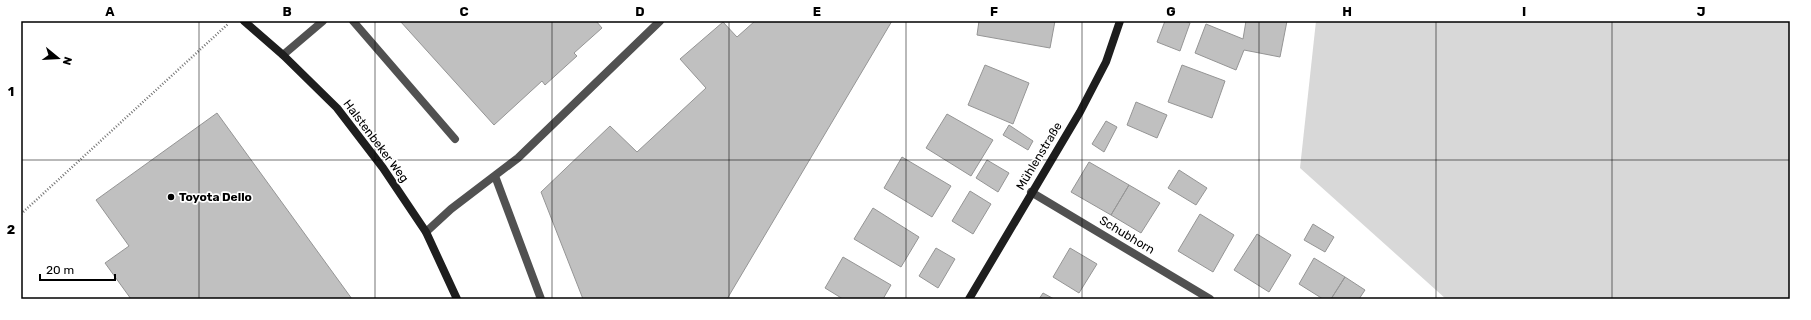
<svg xmlns="http://www.w3.org/2000/svg" width="1811" height="320" font-family="Rubik,sans-serif">
<style>
.green{fill:#d8d8d8}
.building{fill:#c0c0c0;stroke:#959595}
.lines{fill:none;stroke-linecap:round;stroke-linejoin:round}
.path{stroke:#737373;stroke-width:2.5;stroke-dasharray:1 2;stroke-linecap:butt}
.lane{stroke:#515151;stroke-width:8}
.street{stroke:#515151;stroke-width:8}
.secondary{stroke:#1e1e1e;stroke-width:8}
.grid{fill:none;stroke:#000;stroke-width:1;stroke-opacity:0.55}
.poi-dot{fill:#000;stroke:#fff;stroke-width:1.5}
.labels{text-anchor:middle;stroke-width:3.5;stroke-linejoin:round;paint-order:stroke}
.street-label{font-size:12px;fill:#000;stroke:#fff}
.poi-label{font-size:12px;font-weight:bold;fill:#000;stroke:#fff;text-anchor:start}
.neatline{fill:none;stroke:#000;stroke-width:1.5}
.grid-label{font-size:13px;text-anchor:middle;font-weight:bold;fill:#000}
</style>
<rect width="100%" height="100%" fill="#fff"/>
<path class="green" d="M1316 21H1790V299H1446L1300 168Z"/>
<path class="building" d="M400 21H596L602 28 574 53 577 56 545 85 542 81 494 125Z
M755 21H892L727 299H583L541 192 610 126 637 152 706 88 680 59 723 22 737 37Z
M979 21H1055L1050 48 977 35Z
M1165 21H1184L1190 23 1180 51 1157 42Z
M1246 21H1287L1280 57 1244 50 1236 70 1195 53 1206 24 1243 39Z
M985 65 1029 83 1013 124 968 105Z
M1182 65 1225 81 1212 118 1168 102Z
M1136 102 1167 115 1157 138 1127 125Z
M217 113 352 299H131L105 263 129 246 96 200Z
M947 114 993 140 971 176 926 148Z
M1106 121 1117 127 1104 152 1092 144Z
M1009 125 1033 141 1028 150 1003 135Z
M902 157 951 186 932 217 884 188Z
M987 160 1009 173 998 192 976 178Z
M1089 162 1129 185 1111 215 1071 192Z
M1179 170 1207 188 1196 205 1168 188Z
M1129 185 1160 203 1141 233 1111 215Z
M970 191 991 204 973 234 952 221Z
M873 208 919 237 901 267 854 239Z
M1200 214 1234 235 1213 272 1178 251Z
M1313 224 1334 237 1325 252 1304 240Z
M1257 234 1291 255 1269 292 1234 270Z
M936 248 955 259 938 288 919 276Z
M1070 248 1097 264 1079 293 1053 277Z
M843 257 891 285 883 299H843L825 288Z
M1314 258 1345 277 1331 299H1323L1299 284Z
M1345 277 1365 290 1359 299H1331Z
M1043 293 1054 299H1039Z"/>
<g class="lines">
<path class="path" d="M21 214 228 24"/>
<path class="lane" d="M353 21 455 139
M283 55 323 21
M495 176 541 299
M426 232 451 209 518 158 660 21"/>
<path class="street" d="M1031 192 1210 299"/>
<path class="secondary" d="M244 21 283 55 337 108 383 168 426 232 457 299
M969 299 1080 112 1106 62 1120 21"/>
</g>
<path class="grid" d="M199 21V299M375 21V299M552 21V299M729 21V299M906 21V299M1082 21V299M1259 21V299M1436 21V299M1612 21V299M21 160H1790"/>
<circle class="poi-dot" cx="171" cy="197" r="4"/>
<g class="labels">
<g class="street-label">
<text transform="translate(376 141) rotate(53)" y="4">Halstenbeker Weg</text>
<text transform="translate(1039 156) rotate(-59)" y="4">Mühlenstraße</text>
<text transform="translate(1127 235) rotate(31)" y="4">Schubhorn</text>
</g>
<g class="poi-label">
<text x="179" y="201">Toyota Dello</text>
</g>
</g>
<rect width="1811" height="320" fill="none" stroke="#ffffff" stroke-width="44"/>
<g transform="translate(58 58) rotate(108)" stroke="#ffffff" stroke-width="3" paint-order="stroke">
<path d="M0-3L7 15L0 10L-7 15Z" fill="#000000"/>
<text y="-6" font-size="11" font-weight="bold" text-anchor="middle" fill="#000000">N</text>
</g>
<path d="M40 274v6h75v-6" fill="none" stroke="#000000" stroke-width="2"/>
<text x="46" y="274" font-size="12" fill="#000000" stroke="#ffffff" stroke-width="3" paint-order="stroke">20 m</text>
<rect x="22" y="22" width="1767" height="276" class="neatline"/>
<g class="grid-label">
<text x="110" y="16">A</text>
<text x="287" y="16">B</text>
<text x="464" y="16">C</text>
<text x="640" y="16">D</text>
<text x="817" y="16">E</text>
<text x="994" y="16">F</text>
<text x="1171" y="16">G</text>
<text x="1347" y="16">H</text>
<text x="1524" y="16">I</text>
<text x="1701" y="16">J</text>
<text x="11" y="96">1</text>
<text x="11" y="234">2</text>
</g>
</svg>
